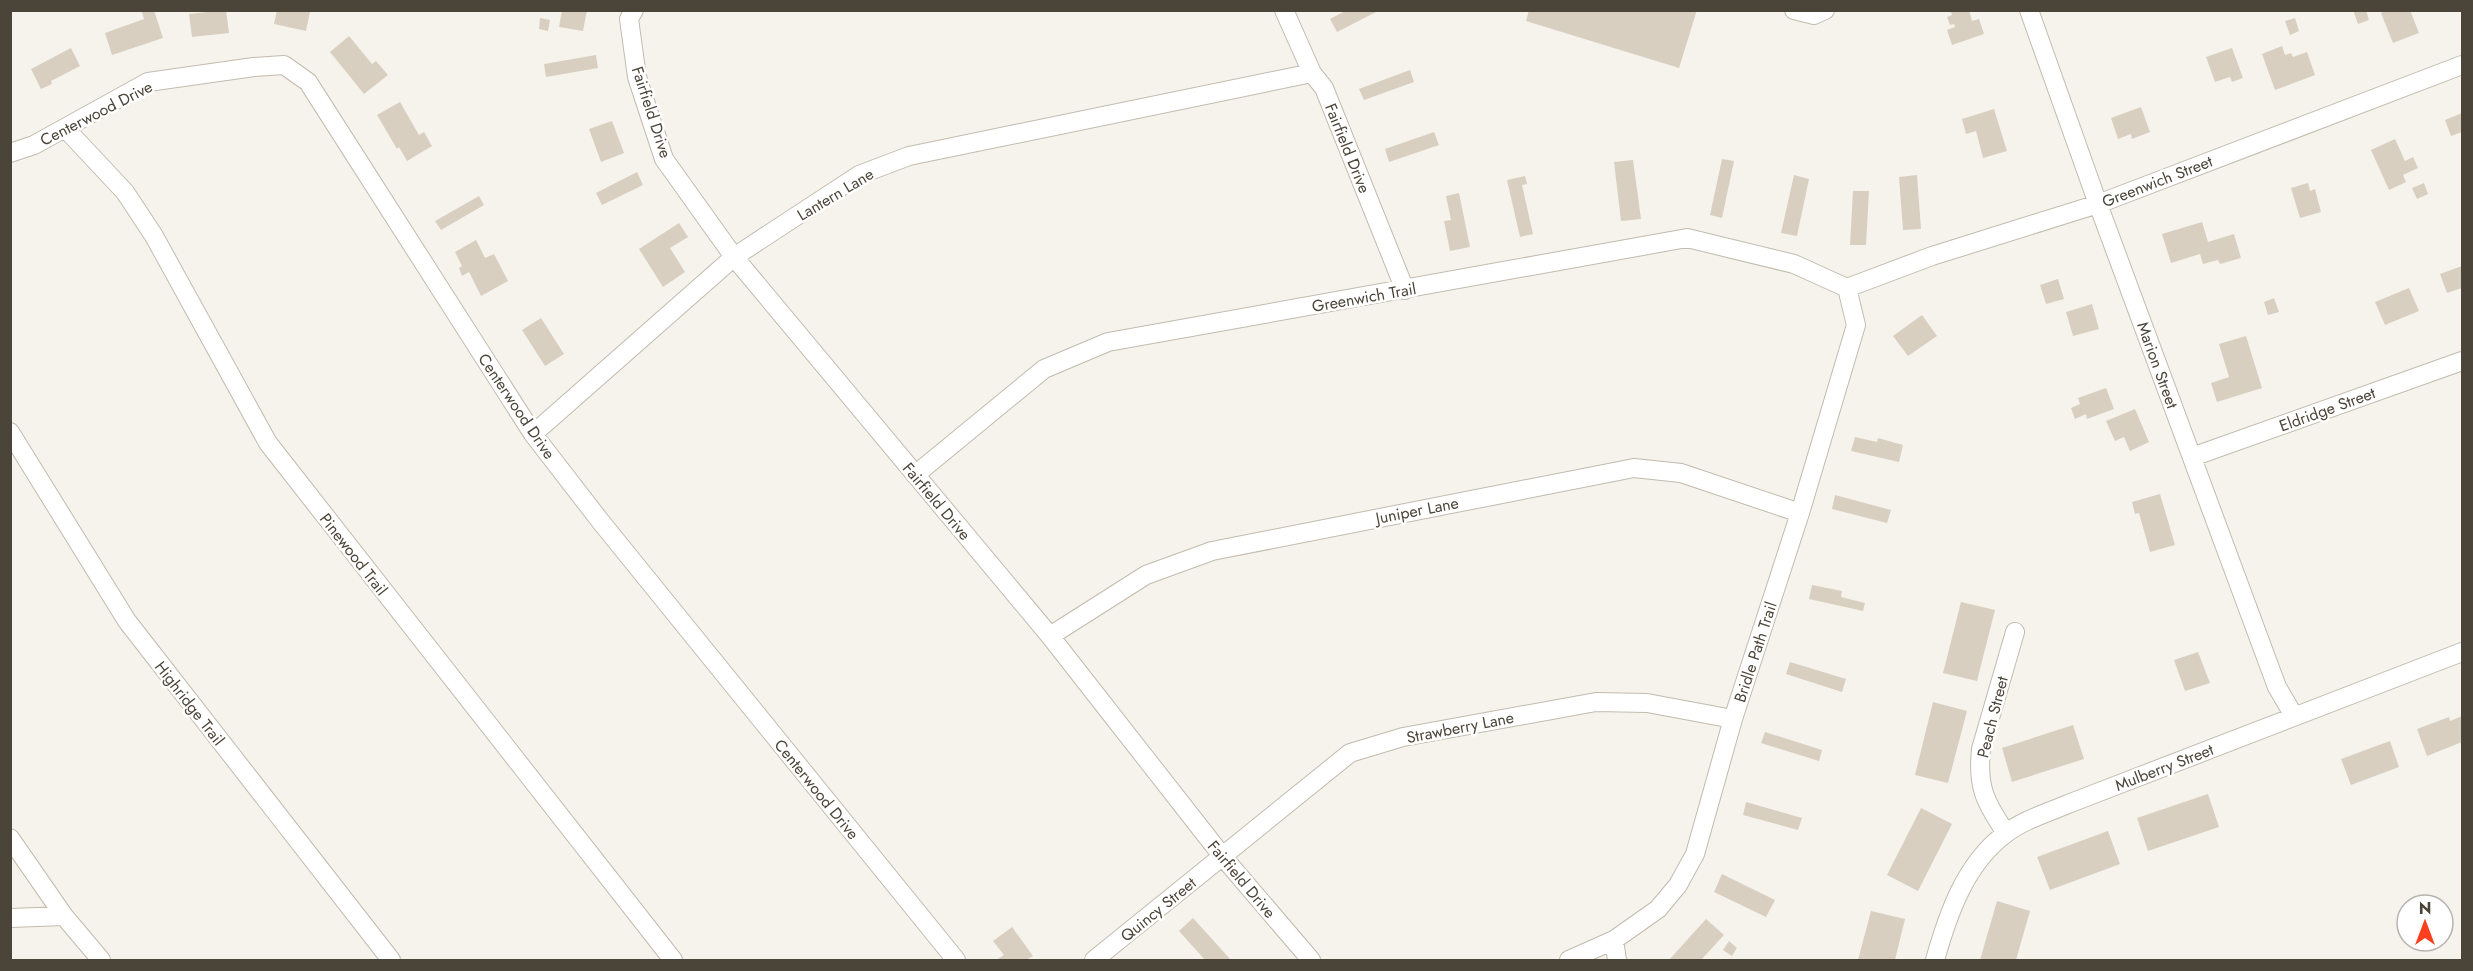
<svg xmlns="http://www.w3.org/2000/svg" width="2473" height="971" font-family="Jost,sans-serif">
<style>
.building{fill:#d8cfc1}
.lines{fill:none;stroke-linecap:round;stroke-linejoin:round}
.street-casing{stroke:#c2bbae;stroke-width:20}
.street{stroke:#fff;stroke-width:18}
.labels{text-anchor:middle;stroke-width:5;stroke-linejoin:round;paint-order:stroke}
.street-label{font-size:16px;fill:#4b4439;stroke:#fff}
</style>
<rect width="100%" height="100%" fill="#f6f3ec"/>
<path class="building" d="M141 10H154L163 38 112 55 105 33 144 19Z
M226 10 229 33 192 37 189 14Z
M277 10 310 12 306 31 274 24Z
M562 10H587L583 31 559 27Z
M1347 10H1380L1337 32 1330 19Z
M1529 10H1697L1679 68 1526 21Z
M1950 10H1969L1972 21 1979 19 1984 34 1952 45 1947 30 1955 27 1954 24 1950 25 1947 17 1952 15Z
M2353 10H2366L2369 20 2358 24Z
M2387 10H2410L2419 33 2393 43 2381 13Z
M540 18 550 20 548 31 539 29Z
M2295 18 2299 31 2290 35 2285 21Z
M349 36 372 64 376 61 388 75 364 94 330 52Z
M2282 46 2285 55 2291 53 2293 57 2307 52 2315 75 2275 90 2262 54Z
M71 48 80 66 51 81 52 84 41 89 31 69Z
M2232 48 2243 78 2232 82 2230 77 2215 82 2206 57Z
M596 55 598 68 546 77 544 64Z
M1410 70 1414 82 1364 100 1359 89Z
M400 102 419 135 424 132 432 146 407 161 399 147 397 149 377 115Z
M2141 107 2150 132 2132 139 2131 134 2118 139 2111 118Z
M1994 109 2007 151 1983 158 1976 131 1966 134 1962 119Z
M2462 113V132L2451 136 2445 120Z
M612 121 624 153 601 162 589 129Z
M1434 132 1439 145 1389 162 1385 149Z
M2395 139 2405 161 2413 157 2418 168 2403 175 2406 182 2389 190 2371 150Z
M1722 159 1734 161 1722 218 1710 215Z
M1633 160 1641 219 1621 221 1614 162Z
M637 172 643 185 602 205 596 193Z
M1794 175 1809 179 1797 236 1781 233Z
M1917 175 1921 229 1903 230 1899 177Z
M1525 176 1527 184 1522 185 1533 234 1520 237 1507 180Z
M2308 183 2310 191 2315 189 2321 212 2300 218 2291 188Z
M2424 183 2428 194 2417 199 2412 188Z
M1853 191H1869L1866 245H1850Z
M1459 193 1470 247 1450 251 1444 221 1451 220 1446 196Z
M479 196 484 205 441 230 435 221Z
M2202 222 2208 242 2234 234 2241 258 2220 264 2218 260 2203 264 2200 254 2171 263 2162 234Z
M679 223 688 237 670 248 685 272 663 287 639 249Z
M476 240 485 258 494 254 508 281 481 296 469 272 462 276 459 268 462 266 455 252Z
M2462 266V288L2447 293 2440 274Z
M2058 279 2064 299 2046 304 2040 285Z
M2409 288 2419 311 2385 325 2375 302Z
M2274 298 2279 312 2268 315 2264 302Z
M2092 304 2099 329 2073 336 2066 312Z
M1922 315 1937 336 1908 356 1893 336Z
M541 318 564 354 545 366 522 330Z
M2246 336 2262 388 2217 402 2211 383 2229 377 2219 344Z
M2106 388 2114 409 2087 419 2086 414 2075 419 2071 408 2080 404 2078 398Z
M2135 409 2149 442 2130 451 2124 437 2115 441 2106 421Z
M1855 437 1877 442 1878 438 1903 445 1899 462 1851 451Z
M2160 494 2175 545 2150 552 2139 513 2135 514 2132 502Z
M1835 495 1891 510 1887 523 1832 509Z
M1812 585 1842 591 1841 597 1865 603 1863 611 1809 599Z
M1961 602 1995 610 1977 681 1943 673Z
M2198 652 2210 683 2185 691 2174 660Z
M1790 662 1846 679 1842 692 1786 674Z
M1933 702 1967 711 1948 783 1915 775Z
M2462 716V742L2427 756 2417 729 2449 717 2450 721Z
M2073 725 2084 759 2012 782 2002 748Z
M1765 732 1822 750 1819 761 1761 743Z
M2390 741 2399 767 2351 785 2341 759Z
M2208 794 2219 827 2148 851 2137 818Z
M1746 802 1802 818 1798 830 1743 815Z
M1921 808 1952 824 1918 891 1887 875Z
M2108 831 2120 864 2050 890 2037 857Z
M1722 874 1775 900 1766 917 1714 892Z
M1997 901 2030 911 2016 960H1980Z
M1871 911 1905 919 1895 960H1858Z
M1193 918 1231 960H1205L1179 931Z
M1706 919 1724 935 1701 960H1669Z
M1012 927 1033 956 1026 960H996L1004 955 993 941Z
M1729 941 1737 948 1732 956 1723 950Z"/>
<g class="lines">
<g class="street-casing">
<path id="street" d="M634 10 629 19 637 77 664 159 734 257 1050 636 1223 857 1311 960
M1284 10 1312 73 1324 88 1405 290
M1794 10 1814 15 1825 10
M2029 10 2098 204 2277 687 2294 716
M65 128 125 192 154 236 268 443 673 960
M10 153 34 145 148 82 254 67 284 65 308 82 533 434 601 522 956 960
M1847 288 1932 256 2098 204 2462 65
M10 432 127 621 391 960
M533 434 734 257 859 175 909 156 1312 73
M2192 457 2462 361
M915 475 1044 369 1108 342 1687 238 1794 264 1847 288
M1050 636 1146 575 1212 551 1634 468 1681 473 1800 513
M2006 833C1985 802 1977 787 1981 749L2015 632
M10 838 64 916 101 960
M10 918 64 916
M1614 940 1617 960
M1094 960 1350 753 1403 737 1596 702 1647 703 1733 719
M1569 960 1614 940 1658 909 1678 885 1695 854 1733 719 1800 513 1856 325 1847 288
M1935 960C1948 914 1965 864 2005 834 2023 820 2047 813 2068 804L2462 652"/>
</g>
<use href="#street" class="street"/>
</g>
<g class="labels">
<g class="street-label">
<text transform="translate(652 112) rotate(72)" y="6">Fairfield Drive</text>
<text transform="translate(96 113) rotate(-27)" y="6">Centerwood Drive</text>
<text transform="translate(1348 148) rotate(68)" y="6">Fairfield Drive</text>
<text transform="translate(2157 181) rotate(-21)" y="6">Greenwich Street</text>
<text transform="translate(835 194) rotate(-31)" y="6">Lantern Lane</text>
<text transform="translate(1364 297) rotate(-10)" y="6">Greenwich Trail</text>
<text transform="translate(2158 365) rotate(70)" y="6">Marion Street</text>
<text transform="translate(517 406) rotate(56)" y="6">Centerwood Drive</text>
<text transform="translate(2327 409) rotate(-20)" y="6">Eldridge Street</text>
<text transform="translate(937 501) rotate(50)" y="6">Fairfield Drive</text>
<text transform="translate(1417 510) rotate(-11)" y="6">Juniper Lane</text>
<text transform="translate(354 554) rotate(52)" y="6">Pinewood Trail</text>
<text transform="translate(1755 652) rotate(-72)" y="6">Bridle Path Trail</text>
<text transform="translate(190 703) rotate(52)" y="6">Highridge Trail</text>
<text transform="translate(1992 717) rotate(-76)" y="6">Peach Street</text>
<text transform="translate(1460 727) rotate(-11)" y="6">Strawberry Lane</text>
<text transform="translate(2164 767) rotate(-21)" y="6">Mulberry Street</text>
<text transform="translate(817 789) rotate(51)" y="6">Centerwood Drive</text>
<text transform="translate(1242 879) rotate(50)" y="6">Fairfield Drive</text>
<text transform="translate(1158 909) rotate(-39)" y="6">Quincy Street</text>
</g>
</g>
<rect width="2473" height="971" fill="none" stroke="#4b4439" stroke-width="24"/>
<g transform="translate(2425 923)"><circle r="28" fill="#ffffff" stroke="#b7b4b0" stroke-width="1.5"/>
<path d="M0-4.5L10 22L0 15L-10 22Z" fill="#fc3f1d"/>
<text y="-9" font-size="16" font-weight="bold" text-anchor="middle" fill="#4b4439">N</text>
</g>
</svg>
